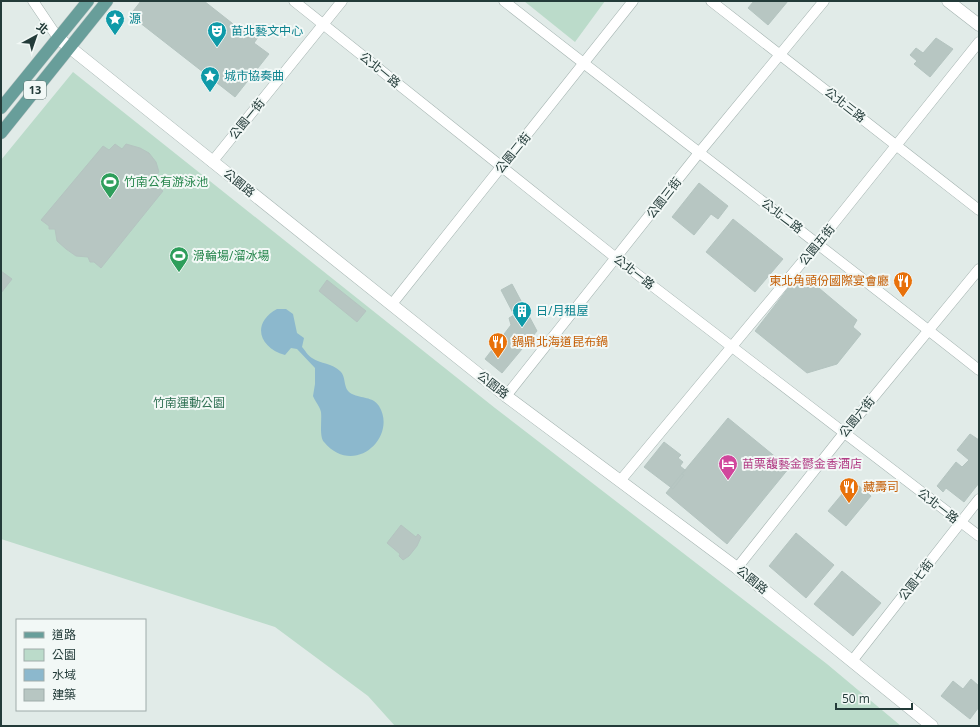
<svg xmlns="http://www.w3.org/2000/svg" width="980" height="727" font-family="'Open Sans','Noto Sans TC',sans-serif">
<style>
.green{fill:#bbdbca}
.water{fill:#8cb8cd}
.building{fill:#b7c6c2;stroke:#b4c4c0}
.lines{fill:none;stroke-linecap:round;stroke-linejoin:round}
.minor-casing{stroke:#a4b3b0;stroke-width:11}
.tertiary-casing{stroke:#a4b3b0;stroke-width:13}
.primary-casing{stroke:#c1c8c8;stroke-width:13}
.minor{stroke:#fff;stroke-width:10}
.tertiary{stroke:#fff;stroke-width:12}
.primary{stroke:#689e9a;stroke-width:12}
.labels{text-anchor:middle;stroke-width:4;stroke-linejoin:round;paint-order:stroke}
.shield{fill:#f2f8f6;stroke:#617472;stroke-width:1}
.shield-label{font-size:11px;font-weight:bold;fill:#233b39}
.culture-label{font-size:12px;fill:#0d838f;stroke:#f2f8f6;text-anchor:start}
.street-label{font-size:12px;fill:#233b39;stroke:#f2f8f6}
.leisure-label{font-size:12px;fill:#27864d;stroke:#f2f8f6;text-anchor:start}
.food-label{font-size:12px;fill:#c56008;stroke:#f2f8f6;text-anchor:start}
.park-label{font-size:12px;fill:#2f7053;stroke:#f2f8f6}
.hotel-label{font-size:12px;fill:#b23c85;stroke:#f2f8f6;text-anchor:start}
</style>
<rect width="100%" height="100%" fill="#e1ebe8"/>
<path class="green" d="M524 1H605L575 42Z
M73 72 495 408 827 664 901 726H395L368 696 275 627 1 539V160Z"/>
<path class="water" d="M277 309H286L293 314 297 333 304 338 302 347C305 350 308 356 312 358 321 364 332 363 340 371 347 377 342 389 352 394 362 399 372 396 379 406 398 437 354 478 324 442 319 436 322 421 321 412 320 407 315 401 313 396L315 384V368L297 349 291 348 285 355C259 348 251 323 277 309Z"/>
<path class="building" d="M141 1H204L242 31 248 24 261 33 254 43 269 54 235 97 130 15Z
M754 1H788L768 25 748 8Z
M936 38 953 49 930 77 914 64 917 61 910 55 916 48 923 53Z
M115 144 122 149 126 144 140 148 149 153 156 162 159 172 155 177 159 180 154 185 163 191 101 268 94 262H90L88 257 76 256 66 249 57 241 55 229H49V226L41 220 103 146 109 150Z
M699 183 728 206 718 219 711 214 694 235 672 217Z
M733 219 783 259 755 292 706 252Z
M1 271 12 279 1 293Z
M796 278H807L857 320 853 327 861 334 837 364 807 373 755 331Z
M327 280 366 311 357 322 319 291Z
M512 284 537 331 502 373 485 359 511 325 509 318 514 315 501 290Z
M728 418 789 468 727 544 666 493Z
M970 434 979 440V483L964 502 946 488 943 492 937 486 956 462 962 467 969 460 957 450Z
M664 442 681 455 678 458 683 462 680 466 685 470 682 474 684 475 673 489 644 467Z
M853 481 871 496 846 526 828 511Z
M401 525 416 537 418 534 421 537 417 546 409 556 403 560 399 556 400 554 387 543Z
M796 533 834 565 806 598 769 566Z
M842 571 881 603 853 636 814 604Z
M971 679 979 686V707L970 719 941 696 953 681 963 689Z"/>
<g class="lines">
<g class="minor-casing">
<path id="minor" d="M33 1 58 38
M294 1 616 258 979 536
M504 1C662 125 822 246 979 370
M711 1 979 210
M212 162 342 1
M392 304 633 1
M506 396 698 154 824 1
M620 481 818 243 979 42
M737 568 844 433 979 269
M852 661 979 499"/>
</g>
<g class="tertiary-casing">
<path id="tertiary" d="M948 1 979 25
M58 38 506 396 737 568 932 726"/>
</g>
<g class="primary-casing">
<path id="primary" d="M1 108 88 1
M1 133 107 1"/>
</g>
<use href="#minor" class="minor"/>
<use href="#tertiary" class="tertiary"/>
<use href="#primary" class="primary"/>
</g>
<defs>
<g id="sight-pin" transform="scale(1)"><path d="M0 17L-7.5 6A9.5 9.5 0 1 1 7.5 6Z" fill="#0f9aa8" stroke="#f2f8f6"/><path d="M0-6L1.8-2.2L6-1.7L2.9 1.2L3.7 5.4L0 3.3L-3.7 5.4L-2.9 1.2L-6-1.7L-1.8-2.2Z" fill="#fff"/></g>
<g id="theatre-pin" transform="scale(1)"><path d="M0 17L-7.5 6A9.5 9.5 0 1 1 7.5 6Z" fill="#0f9aa8" stroke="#f2f8f6"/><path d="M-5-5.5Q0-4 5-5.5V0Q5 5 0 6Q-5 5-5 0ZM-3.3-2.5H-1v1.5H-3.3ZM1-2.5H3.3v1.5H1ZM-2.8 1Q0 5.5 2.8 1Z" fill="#fff"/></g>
<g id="stadium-pin" transform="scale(1)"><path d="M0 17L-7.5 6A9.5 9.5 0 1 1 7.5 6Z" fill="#2e9e5b" stroke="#f2f8f6"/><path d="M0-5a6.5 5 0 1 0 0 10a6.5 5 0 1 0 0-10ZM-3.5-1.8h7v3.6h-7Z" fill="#fff"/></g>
<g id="restaurant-pin" transform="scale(1)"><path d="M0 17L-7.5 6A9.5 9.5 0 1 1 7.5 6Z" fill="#e8710a" stroke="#f2f8f6"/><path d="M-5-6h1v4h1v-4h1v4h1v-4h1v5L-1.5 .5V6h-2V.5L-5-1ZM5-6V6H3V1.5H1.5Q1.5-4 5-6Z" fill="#fff"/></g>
<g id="building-pin" transform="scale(1)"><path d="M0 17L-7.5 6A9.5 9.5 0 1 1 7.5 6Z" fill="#0f9aa8" stroke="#f2f8f6"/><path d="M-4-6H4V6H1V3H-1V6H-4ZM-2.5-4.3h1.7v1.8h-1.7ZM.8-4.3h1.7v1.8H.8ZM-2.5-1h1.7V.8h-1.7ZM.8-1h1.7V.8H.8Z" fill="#fff"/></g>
<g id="hotel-pin" transform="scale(1)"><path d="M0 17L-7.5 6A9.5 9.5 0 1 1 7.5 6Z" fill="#d1479c" stroke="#f2f8f6"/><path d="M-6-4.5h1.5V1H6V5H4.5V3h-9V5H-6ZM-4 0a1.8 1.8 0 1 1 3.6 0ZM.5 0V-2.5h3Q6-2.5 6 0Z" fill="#fff"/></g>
</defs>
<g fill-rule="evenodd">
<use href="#sight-pin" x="115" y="19"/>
<use href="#theatre-pin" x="217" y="31"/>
<use href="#sight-pin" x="210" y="76"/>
<use href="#stadium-pin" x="110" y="182"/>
<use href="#stadium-pin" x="179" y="256"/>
<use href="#restaurant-pin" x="903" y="281"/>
<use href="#building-pin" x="522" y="311"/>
<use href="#restaurant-pin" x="498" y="342"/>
<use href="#hotel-pin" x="728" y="464"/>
<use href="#restaurant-pin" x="849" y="487"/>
</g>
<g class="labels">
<rect class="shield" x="24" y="81" width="22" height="18" rx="3"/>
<g class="shield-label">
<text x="35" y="94">13</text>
</g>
<g class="culture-label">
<text x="129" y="23">源</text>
<text x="231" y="35">苗北藝文中心</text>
<text x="224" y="80">城市協奏曲</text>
<text x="536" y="315">日/月租屋</text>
</g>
<g class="street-label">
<text transform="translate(380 70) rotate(39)" y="4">公北一路</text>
<text transform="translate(845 105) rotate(38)" y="4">公北三路</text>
<text transform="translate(247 119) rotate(-51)" y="4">公園一街</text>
<text transform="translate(513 153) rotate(-51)" y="4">公園二街</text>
<text transform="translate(239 183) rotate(39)" y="4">公園路</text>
<text transform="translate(664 198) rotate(-52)" y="4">公園三街</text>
<text transform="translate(782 216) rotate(37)" y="4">公北二路</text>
<text transform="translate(817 245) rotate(-51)" y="4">公園五街</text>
<text transform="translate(634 272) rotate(38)" y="4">公北一路</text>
<text transform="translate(493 385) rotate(38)" y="4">公園路</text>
<text transform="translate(857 417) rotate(-51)" y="4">公園六街</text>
<text transform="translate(938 506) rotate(38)" y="4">公北一路</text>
<text transform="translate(752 580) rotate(39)" y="4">公園路</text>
<text transform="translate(916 580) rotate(-52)" y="4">公園七街</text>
</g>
<g class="leisure-label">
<text x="124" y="186">竹南公有游泳池</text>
<text x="193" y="260">滑輪場/溜冰場</text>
</g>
<g class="food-label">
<text x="889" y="285" text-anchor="end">東北角頭份國際宴會廳</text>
<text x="512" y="346">鍋鼎北海道昆布鍋</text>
<text x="863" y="491">藏壽司</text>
</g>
<g class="park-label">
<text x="189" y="407">竹南運動公園</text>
</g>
<g class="hotel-label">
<text x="742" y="468">苗栗馥藝金鬱金香酒店</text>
</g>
</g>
<rect width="980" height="727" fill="none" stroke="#233b39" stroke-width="4"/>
<rect x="16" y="619" width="130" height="92" fill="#f2f8f6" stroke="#9facaa"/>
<rect x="24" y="632" width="20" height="6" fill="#689e9a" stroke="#9facaa"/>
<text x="52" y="639" font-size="12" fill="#233b39">道路</text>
<rect x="24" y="649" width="20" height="12" fill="#bbdbca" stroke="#9facaa"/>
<text x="52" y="659" font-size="12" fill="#233b39">公園</text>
<rect x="24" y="669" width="20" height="12" fill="#8cb8cd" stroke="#9facaa"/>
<text x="52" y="679" font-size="12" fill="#233b39">水域</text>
<rect x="24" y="689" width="20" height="12" fill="#b7c6c2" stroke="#9facaa"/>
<text x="52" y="699" font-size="12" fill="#233b39">建築</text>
<g transform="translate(36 36) rotate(40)" stroke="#f2f8f6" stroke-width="3" paint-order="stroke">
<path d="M0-3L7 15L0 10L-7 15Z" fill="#233b39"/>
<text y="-6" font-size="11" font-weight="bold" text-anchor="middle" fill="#233b39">北</text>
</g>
<path d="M836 703v6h76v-6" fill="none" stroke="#233b39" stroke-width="2"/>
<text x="842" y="703" font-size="12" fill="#233b39" stroke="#f2f8f6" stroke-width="3" paint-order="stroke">50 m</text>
</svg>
